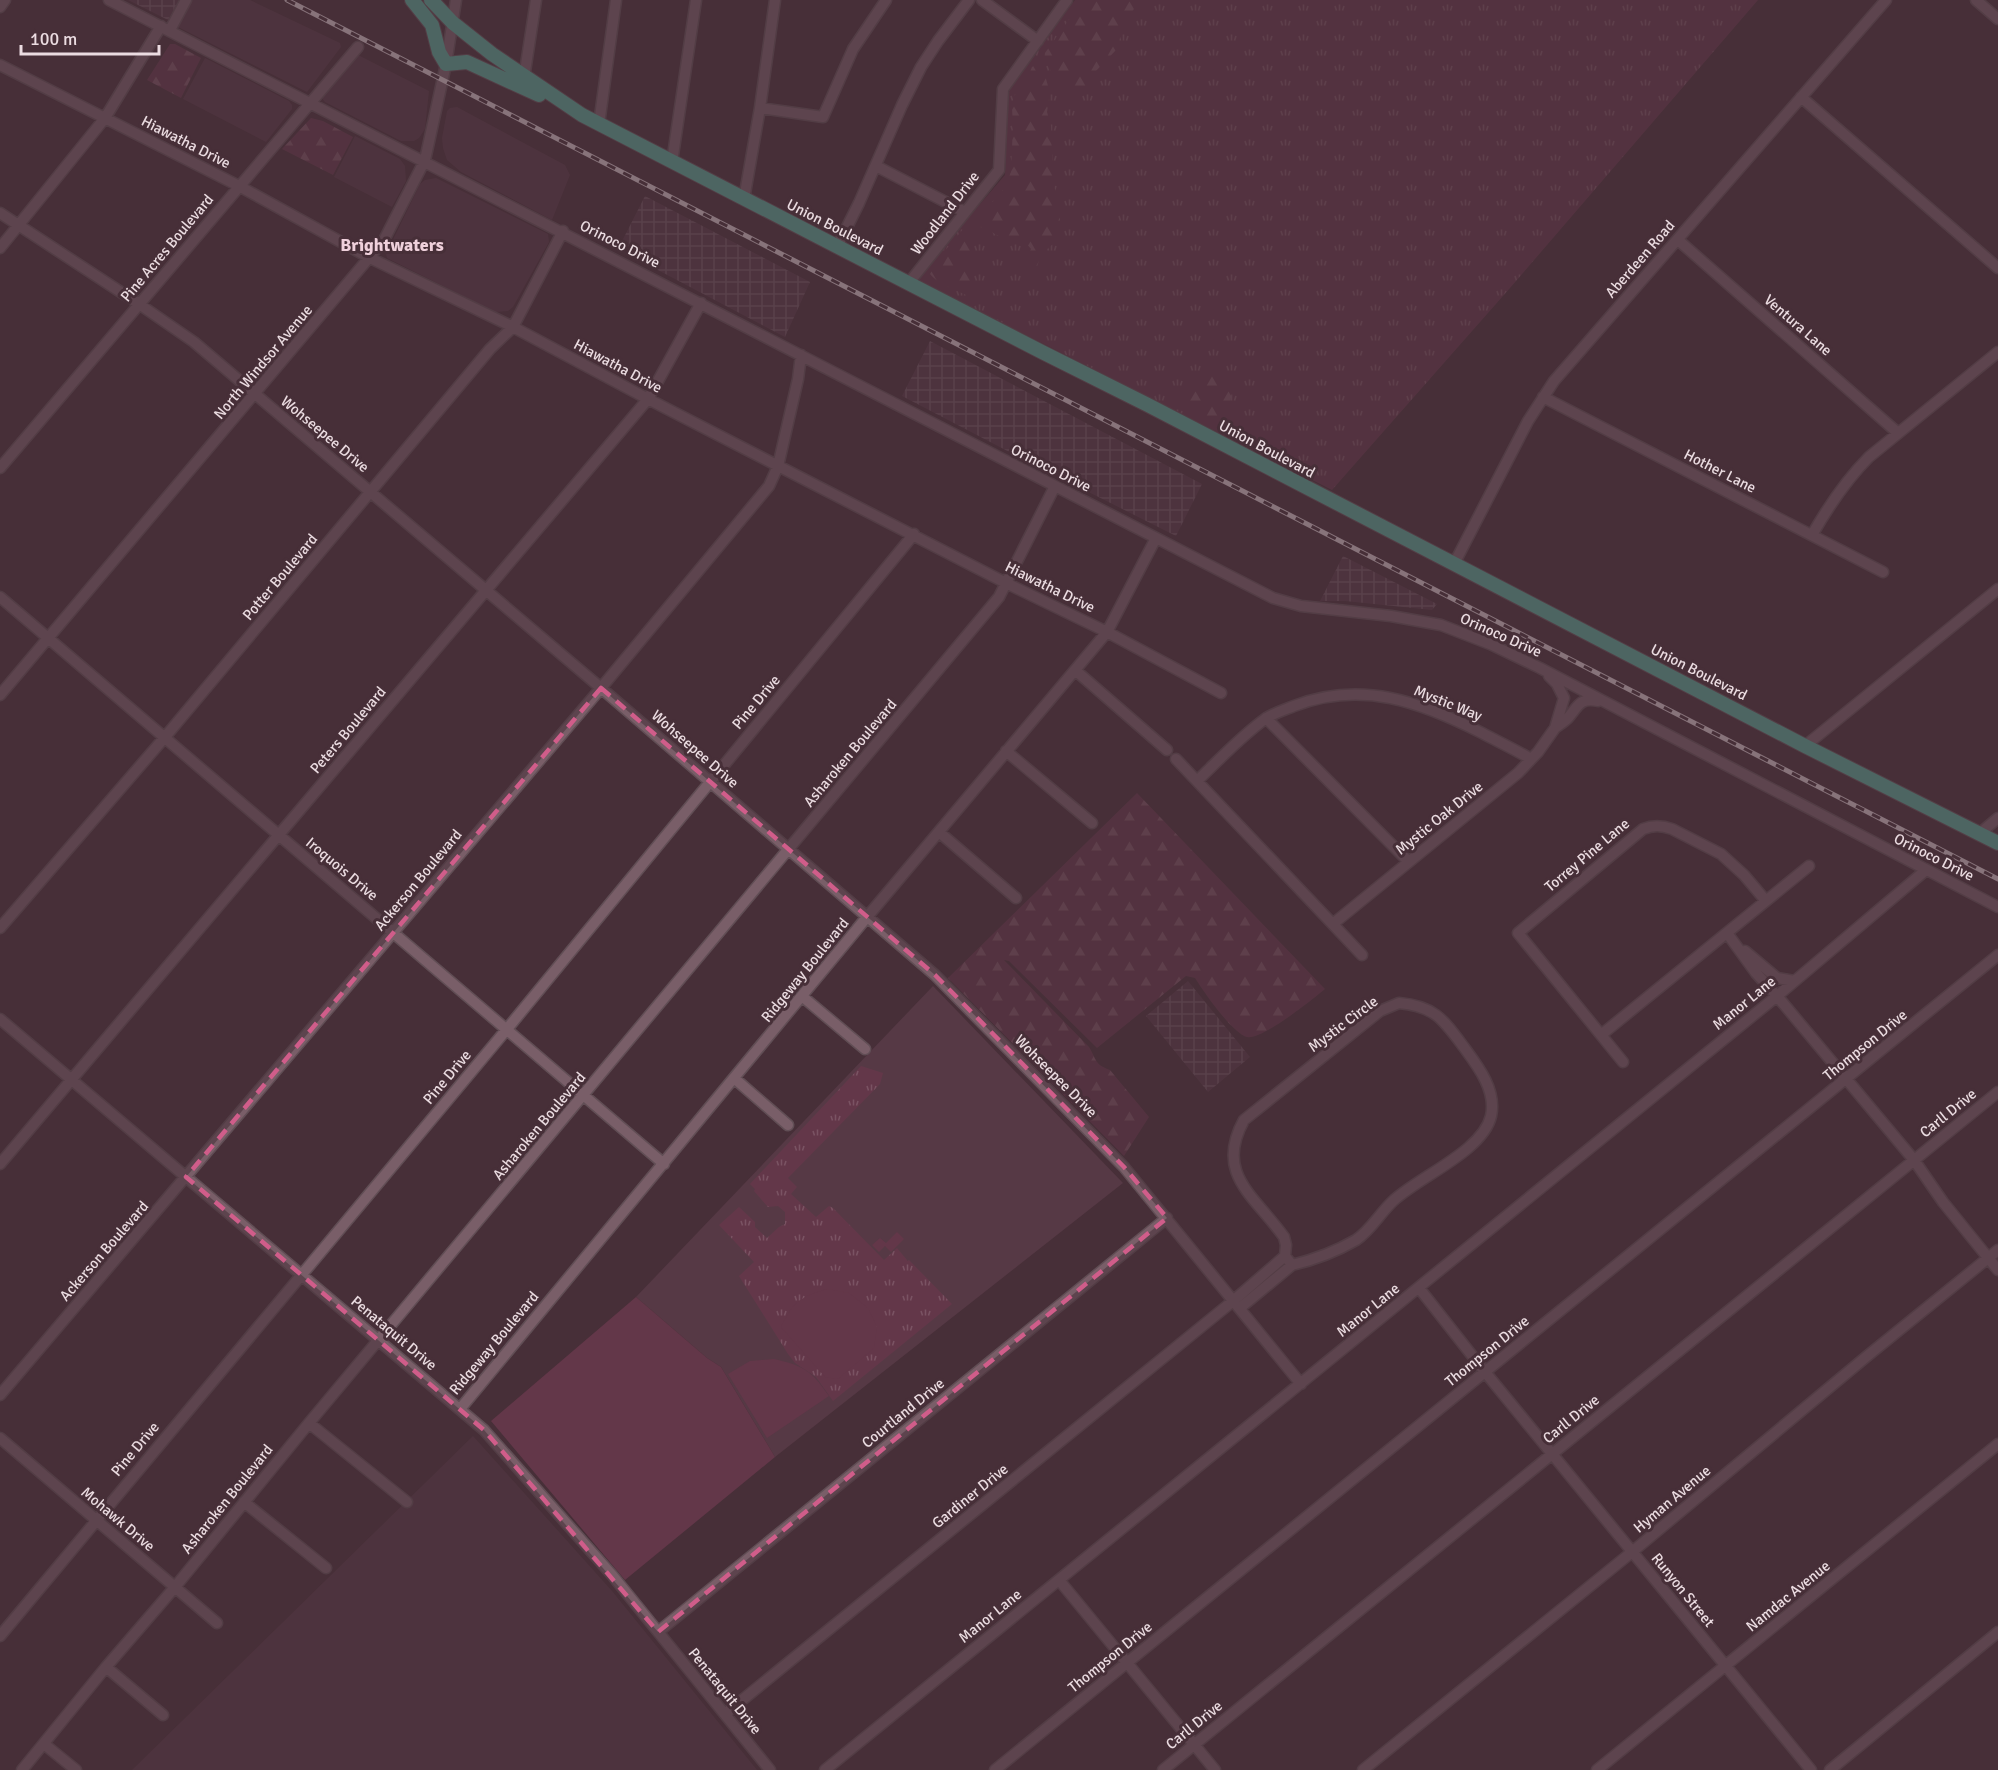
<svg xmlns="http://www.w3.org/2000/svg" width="1998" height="1770" font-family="Signika,sans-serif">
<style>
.built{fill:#563945}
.industrial{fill:url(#industrial-grid)}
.grass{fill:url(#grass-tufts)}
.forest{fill:url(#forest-firs)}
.park{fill:#633749}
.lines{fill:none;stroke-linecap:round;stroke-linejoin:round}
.minor-casing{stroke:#614e55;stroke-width:13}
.major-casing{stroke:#614e55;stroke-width:16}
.minor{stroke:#795e68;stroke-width:10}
.major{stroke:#54a795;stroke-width:14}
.rail-casing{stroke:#d5c5ca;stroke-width:5}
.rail{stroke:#472f38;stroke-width:3;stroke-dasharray:9;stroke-linecap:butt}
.marked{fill:none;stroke:#d05d8a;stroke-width:4.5;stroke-dasharray:12 8;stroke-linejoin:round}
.labels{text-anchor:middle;stroke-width:6;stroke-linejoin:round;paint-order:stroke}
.street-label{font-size:15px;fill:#ebdce1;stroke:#472f38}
.quarter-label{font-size:18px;font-weight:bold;fill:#efd0db;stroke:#472f38}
</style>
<defs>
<pattern id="industrial-grid" width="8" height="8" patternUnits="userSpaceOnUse" patternTransform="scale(1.5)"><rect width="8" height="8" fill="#563945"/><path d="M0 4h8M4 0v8" fill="none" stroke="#6e5560"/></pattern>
<pattern id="grass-tufts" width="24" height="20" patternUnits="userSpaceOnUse" patternTransform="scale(1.5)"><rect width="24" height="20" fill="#633749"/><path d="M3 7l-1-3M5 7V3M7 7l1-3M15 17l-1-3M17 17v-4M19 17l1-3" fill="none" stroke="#7a5363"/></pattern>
<pattern id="forest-firs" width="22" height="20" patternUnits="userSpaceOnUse" patternTransform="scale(1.5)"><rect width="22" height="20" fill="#633749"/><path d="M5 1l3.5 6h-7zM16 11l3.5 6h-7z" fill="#7a5363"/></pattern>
</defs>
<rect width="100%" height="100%" fill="#472f38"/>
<path class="built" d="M190 0H250L340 43 341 47 307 92 176 26Z
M358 55 429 91 425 129 419 138 414 141H401L325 102 321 97Z
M205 58 289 101 292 105V109L266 142 183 99Z
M457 107 565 165 570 175 552 220 461 172 447 160 443 148 442 138 447 111 450 108Z
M355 136 400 159 405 166 406 181 392 207 334 177Z
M436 178 548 234 549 242 513 307 508 311 495 312 387 258 386 254 420 184 425 180Z
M933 986 1123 1183 775 1457 721 1367 707 1358 636 1297Z
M473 1436 612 1591 757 1770H132Z"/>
<path class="industrial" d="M128 0H179L168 20Z
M645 196 810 282 785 337 618 249Z
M930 341 1202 484 1176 536 1023 459 902 396Z
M1343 556 1347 558 1437 604 1432 610 1345 601H1320Z
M1188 981 1250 1057 1208 1092 1146 1016Z"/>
<path class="grass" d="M1075 0H1758L1510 288 1332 490 916 279 1005 175 1009 89Z
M861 1066 883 1073 880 1084 788 1178 797 1187 791 1194 816 1217 829 1206 833 1208 884 1260 897 1248 907 1260V1261L909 1260 952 1304 833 1401 816 1377 795 1363 788 1354 739 1276 754 1262 719 1225 739 1207 755 1222V1227L767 1238 779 1227 785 1224V1212L778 1206 768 1207 754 1191 755 1189 750 1184Z"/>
<path class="forest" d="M1083 0H1139L1124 26 1116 50 1093 74 1092 87 1086 94C1079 92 1072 92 1066 89 1055 85 1053 69 1044 62L1045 53Z
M170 44H175L201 58 181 98 147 80Z
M1039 63 1042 65 1050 93 1047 112 1051 126 1053 182 1059 203 1061 237 1045 251 1035 268 1029 270 1024 264 1031 249C1019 233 1013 242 999 236 992 233 988 228 980 227 959 250 984 278 966 295 954 289 935 283 928 271L974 216 996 199 1007 184 1011 171 1013 125 1012 108 1014 96 1026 82 1032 67Z
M311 118 323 121 353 137 333 175 282 149Z
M1218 366 1233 381 1229 413 1249 427 1259 440 1278 452 1302 462 1306 469 1304 471 1174 402 1171 398C1179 388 1189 395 1198 389 1208 384 1209 371 1218 366Z
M1137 793 1325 989C1313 999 1261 1041 1247 1037 1233 1034 1203 991 1195 978L1186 976 1097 1048 1009 961 1004 960 1089 1047C1097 1060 1094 1064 1110 1070L1149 1117 1124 1156 948 978Z"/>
<path class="park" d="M897 1232 904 1239 891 1252 885 1246 879 1252 872 1245 880 1238 886 1243Z
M827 1289 849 1293 868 1308 877 1327 874 1348 838 1379 825 1377 781 1327C793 1302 800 1297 827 1289Z
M636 1297 707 1358 721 1367 775 1457 625 1580 491 1421Z
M774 1359C804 1366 811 1370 829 1396L767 1438 728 1374 750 1361Z"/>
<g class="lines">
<g class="minor-casing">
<path id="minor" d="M109 0 1273 598 1301 606 1391 616 1441 625 1490 644 1540 668 1998 907
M982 0 1038 41
M1976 0 1998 19
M0 7 5 0
M170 30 186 0
M0 65 239 186 370 258 513 327 648 399 1006 583 1107 632 1221 693
M524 78 536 0
M1801 97 1998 268
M760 108 823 117 853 49 886 0
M599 124 616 0
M672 162 696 0
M876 166 965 212
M744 199 760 108 775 0
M0 213 139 304 194 342 601 688 935 975 1124 1167 1301 1384
M1678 240 1898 433
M837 247 859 203 902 105 921 67 938 41 969 0
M0 248 105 118 161 26
M908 284 999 170 1003 89 1067 0
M1543 397 1883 572
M0 468 358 47
M1812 535C1828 507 1846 480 1869 457L1998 352
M1454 564 1528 421 1554 381 1886 0
M0 597 664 1164
M1075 670 1167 750
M1549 676 1557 684 1564 698 1555 728C1559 725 1564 722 1567 719 1578 707 1579 697 1598 701
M0 695 384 240 425 160 446 64 456 0
M1266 718 1409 862
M1805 746 1998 589
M1006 751 1092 823
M1176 759 1362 955
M1197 781C1219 760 1240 737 1265 719 1274 713 1284 710 1294 706 1362 680 1421 702 1482 733 1499 742 1516 750 1531 759
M939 832 1016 898
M1979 834 1998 818
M1334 923 1518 773 1538 752 1555 728
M0 928 165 737 490 349 513 327 563 231
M1727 933 1756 973 1777 996 1914 1160 1943 1202 1998 1270
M1745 951 1777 978 1794 981
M803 997 865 1049
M1399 1003C1434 1006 1443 1019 1463 1046 1477 1065 1497 1090 1491 1116 1483 1151 1420 1176 1393 1201 1380 1213 1371 1230 1356 1240 1337 1251 1313 1260 1292 1265L1285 1256 1286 1245 1284 1237C1255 1196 1214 1174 1244 1120L1380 1011Z
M0 1019 484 1430 612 1575 770 1770
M1601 1035 1809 866
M1623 1062 1518 933 1643 829C1653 825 1661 825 1672 829L1721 854 1744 875 1766 901
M734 1078 788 1125
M0 1164 648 399 701 303
M1419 1288 1485 1372 1811 1770
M1240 1308 1292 1265
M0 1395 601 688 769 486 778 466 798 379 801 355
M460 1409 867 917 1107 632 1156 538
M309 1423 407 1502
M0 1438 217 1623
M244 1502 326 1568
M1059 1580 1215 1770
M658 1632 1167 1218
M0 1636 507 1029 914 534
M106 1667 163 1715
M725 1714 1233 1301 1285 1256
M44 1744 76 1770
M22 1770 106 1667 175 1587 309 1423 999 597 1055 486
M825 1770 1777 996 1926 870
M995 1770 1998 955
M1163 1770 1998 1092
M1363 1770 1632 1552 1866 1357 1998 1250
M1597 1770 1998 1444
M1830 1770 1998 1632"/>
</g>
<g class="major-casing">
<path id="major" d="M412 0 432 25 439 52 446 64 467 62 539 95
M431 0 453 23 492 54 582 115 1044 353 1148 405 1805 746 1998 843"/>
</g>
<use href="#minor" class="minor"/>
<use href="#major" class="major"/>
<g class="rail-casing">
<path id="rail" d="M287 0 1998 879"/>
</g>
<use href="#rail" class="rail"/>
</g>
<path d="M0 0H1998V1770H0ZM601 688 935 975 1124 1167 1167 1218 658 1632 484 1430 186 1177Z" fill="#472f38" fill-opacity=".55" fill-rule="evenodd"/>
<path class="marked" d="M601 688 935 975 1124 1167 1167 1218 658 1632 484 1430 186 1177Z"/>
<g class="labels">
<g class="street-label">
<text transform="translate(186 142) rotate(27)" y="5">Hiawatha Drive</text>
<text transform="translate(945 213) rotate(-52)" y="5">Woodland Drive</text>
<text transform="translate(835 227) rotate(27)" y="5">Union Boulevard</text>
<text transform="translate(620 244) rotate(27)" y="5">Orinoco Drive</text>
<text transform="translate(167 248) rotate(-50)" y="5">Pine Acres Boulevard</text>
<text transform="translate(1640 259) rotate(-49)" y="5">Aberdeen Road</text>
<text transform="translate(1798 325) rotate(41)" y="5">Ventura Lane</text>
<text transform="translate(263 362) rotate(-50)" y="5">North Windsor Avenue</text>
<text transform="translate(618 366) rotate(28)" y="5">Hiawatha Drive</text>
<text transform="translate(325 434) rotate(40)" y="5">Wohseepee Drive</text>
<text transform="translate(1267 449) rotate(28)" y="5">Union Boulevard</text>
<text transform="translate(1051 468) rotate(27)" y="5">Orinoco Drive</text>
<text transform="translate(1720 471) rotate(27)" y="5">Hother Lane</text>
<text transform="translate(280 577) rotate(-50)" y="5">Potter Boulevard</text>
<text transform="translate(1050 587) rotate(26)" y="5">Hiawatha Drive</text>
<text transform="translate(1501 635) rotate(24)" y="5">Orinoco Drive</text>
<text transform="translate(1699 672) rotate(27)" y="5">Union Boulevard</text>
<text transform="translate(756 702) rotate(-50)" y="5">Pine Drive</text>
<text transform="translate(1448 703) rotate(22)" y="5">Mystic Way</text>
<text transform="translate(348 730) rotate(-50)" y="5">Peters Boulevard</text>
<text transform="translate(695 749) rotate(41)" y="5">Wohseepee Drive</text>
<text transform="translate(850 753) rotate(-50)" y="5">Asharoken Boulevard</text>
<text transform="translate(1439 818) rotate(-39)" y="5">Mystic Oak Drive</text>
<text transform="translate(1587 855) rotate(-40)" y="5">Torrey Pine Lane</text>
<text transform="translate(1934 857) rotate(27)" y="5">Orinoco Drive</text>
<text transform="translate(342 869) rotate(40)" y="5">Iroquois Drive</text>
<text transform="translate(418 880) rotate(-50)" y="5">Ackerson Boulevard</text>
<text transform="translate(805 970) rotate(-51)" y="5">Ridgeway Boulevard</text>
<text transform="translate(1744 1003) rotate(-39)" y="5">Manor Lane</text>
<text transform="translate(1343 1024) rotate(-37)" y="5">Mystic Circle</text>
<text transform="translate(1865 1045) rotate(-39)" y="5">Thompson Drive</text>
<text transform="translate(1056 1076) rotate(45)" y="5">Wohseepee Drive</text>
<text transform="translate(447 1077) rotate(-50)" y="5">Pine Drive</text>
<text transform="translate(1948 1113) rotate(-39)" y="5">Carll Drive</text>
<text transform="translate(539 1126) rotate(-50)" y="5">Asharoken Boulevard</text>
<text transform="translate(104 1251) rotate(-49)" y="5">Ackerson Boulevard</text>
<text transform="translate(1368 1310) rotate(-39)" y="5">Manor Lane</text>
<text transform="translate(394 1333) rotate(40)" y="5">Penataquit Drive</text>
<text transform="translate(494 1343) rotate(-50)" y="5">Ridgeway Boulevard</text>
<text transform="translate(1487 1351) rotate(-39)" y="5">Thompson Drive</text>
<text transform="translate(903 1413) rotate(-39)" y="5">Courtland Drive</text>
<text transform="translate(1571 1419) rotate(-39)" y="5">Carll Drive</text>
<text transform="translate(135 1449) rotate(-50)" y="5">Pine Drive</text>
<text transform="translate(970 1496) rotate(-39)" y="5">Gardiner Drive</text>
<text transform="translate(227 1499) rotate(-51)" y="5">Asharoken Boulevard</text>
<text transform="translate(1672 1499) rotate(-40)" y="5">Hyman Avenue</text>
<text transform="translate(118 1519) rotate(40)" y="5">Mohawk Drive</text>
<text transform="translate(1683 1590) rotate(51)" y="5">Runyon Street</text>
<text transform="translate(1788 1596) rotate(-39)" y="5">Namdac Avenue</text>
<text transform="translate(990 1616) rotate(-39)" y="5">Manor Lane</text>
<text transform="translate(1110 1657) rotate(-39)" y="5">Thompson Drive</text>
<text transform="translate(725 1691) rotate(51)" y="5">Penataquit Drive</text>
<text transform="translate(1194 1725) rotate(-39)" y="5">Carll Drive</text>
</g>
<g class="quarter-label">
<text x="392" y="251">Brightwaters</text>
</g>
</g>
<path d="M21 45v9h138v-9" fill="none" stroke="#ebdce1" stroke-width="3"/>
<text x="30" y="45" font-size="18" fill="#ebdce1" stroke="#472f38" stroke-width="4.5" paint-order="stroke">100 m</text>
</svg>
